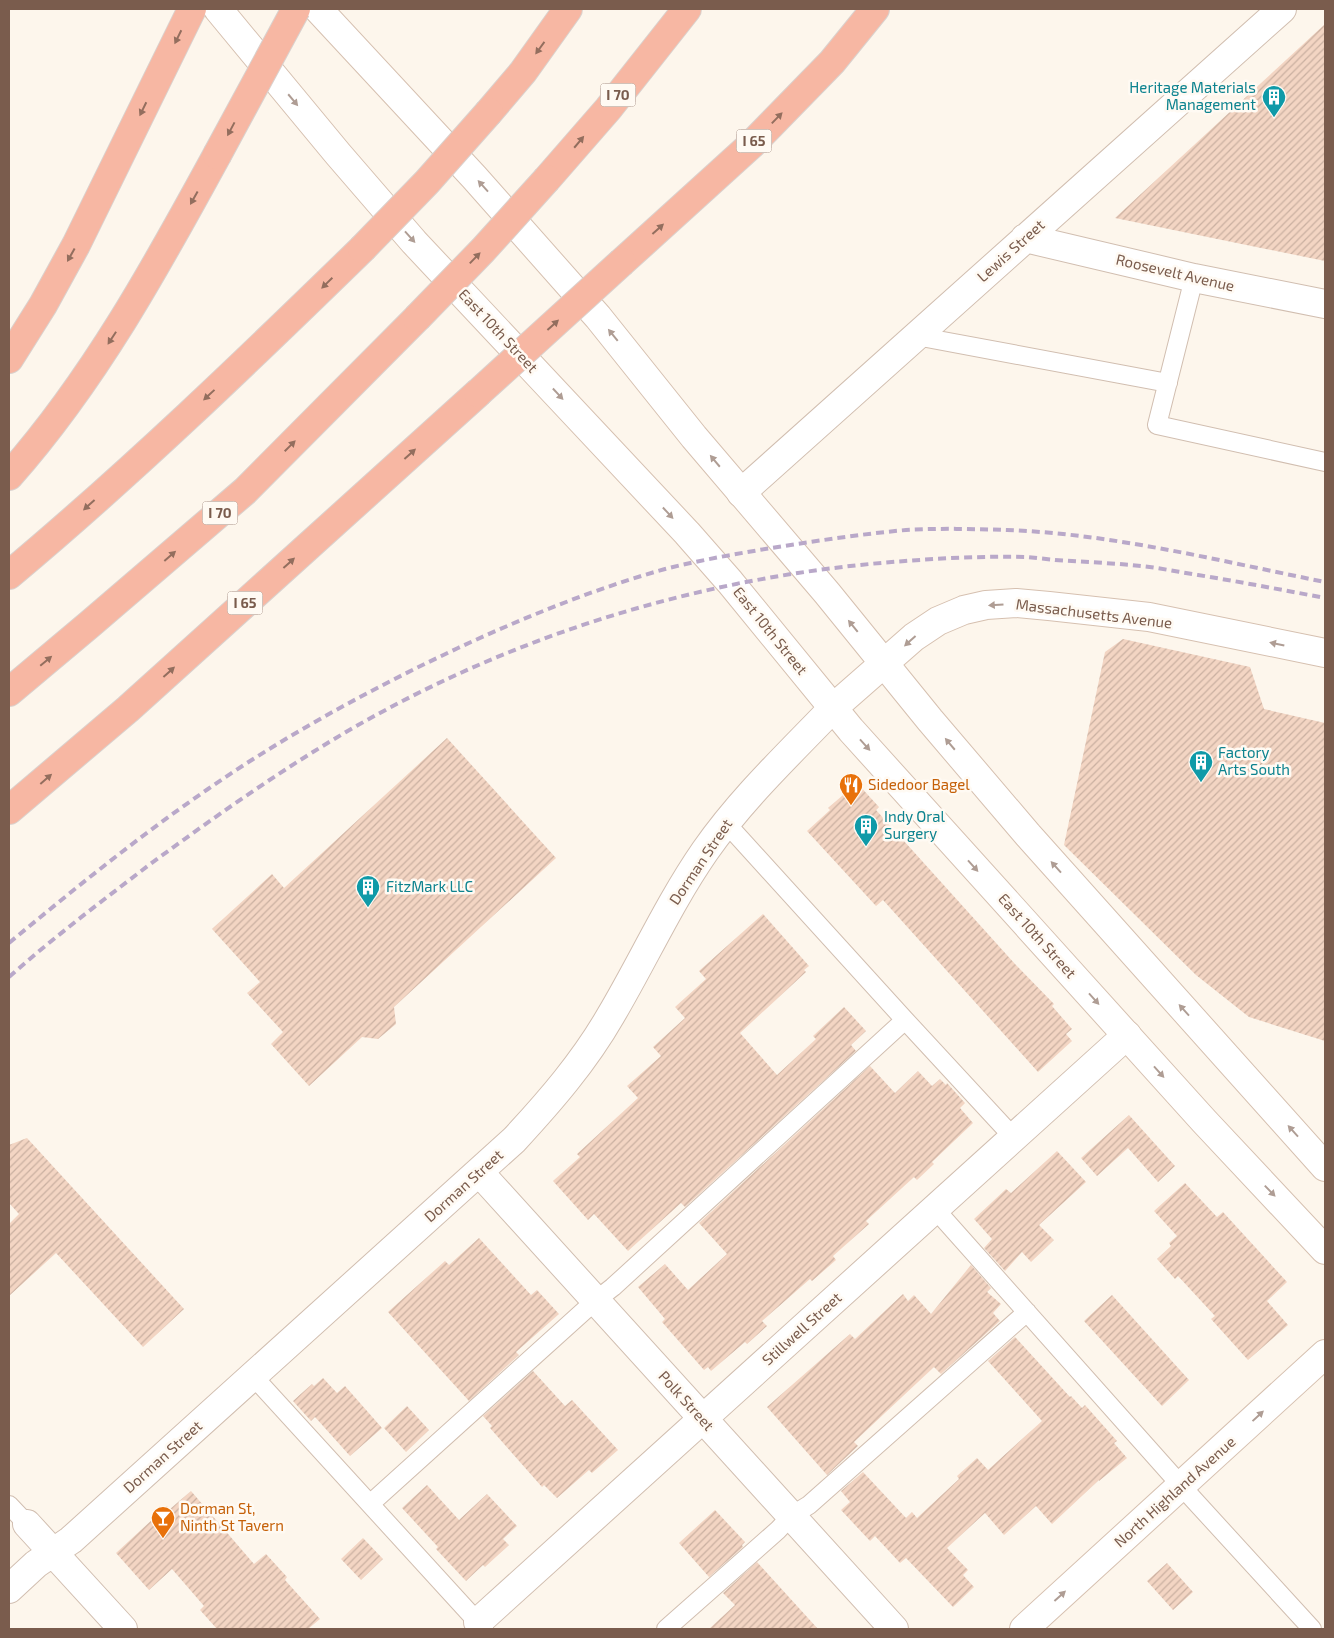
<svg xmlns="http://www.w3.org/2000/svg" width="1334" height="1638" font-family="'Exo 2',sans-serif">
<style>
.building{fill:url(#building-hatch)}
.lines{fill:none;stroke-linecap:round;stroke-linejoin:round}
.lane-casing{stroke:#d1beb0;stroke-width:20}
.street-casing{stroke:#d1beb0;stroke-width:30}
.secondary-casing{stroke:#d6c0b0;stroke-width:30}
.highway-casing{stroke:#dad1cd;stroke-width:30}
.lane{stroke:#fff;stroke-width:18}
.street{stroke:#fff;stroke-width:28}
.secondary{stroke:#fff;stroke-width:28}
.highway{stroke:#f7b7a3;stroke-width:28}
.rail{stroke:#b9a8c9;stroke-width:4;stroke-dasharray:8 5;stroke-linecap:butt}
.highway-bridge-casing{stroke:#dad1cd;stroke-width:30;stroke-linecap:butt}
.highway-bridge{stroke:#f7b7a3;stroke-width:28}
.oneway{fill:#936e5e}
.oneway2{fill:#af9d94}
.labels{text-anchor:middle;stroke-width:5;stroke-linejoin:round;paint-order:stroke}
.shield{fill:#fffaf3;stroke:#a28b7f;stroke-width:1}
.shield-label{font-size:14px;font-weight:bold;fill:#7a5c4d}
.culture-label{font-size:15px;fill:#0d838f;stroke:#fffaf3;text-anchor:start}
.street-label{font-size:15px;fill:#7a5c4d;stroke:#fffaf3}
.food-label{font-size:15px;fill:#c56008;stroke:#fffaf3;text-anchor:start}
</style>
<defs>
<pattern id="building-hatch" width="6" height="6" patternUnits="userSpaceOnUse" patternTransform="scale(1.25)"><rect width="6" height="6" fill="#f3d5c3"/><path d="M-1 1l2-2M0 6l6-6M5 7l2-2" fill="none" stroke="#cab0a1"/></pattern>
</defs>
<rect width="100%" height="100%" fill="#fdf6ec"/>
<path class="building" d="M1325 24V261L1115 218Z
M1123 639 1250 667 1264 709 1325 723V1041L1249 1017 1196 975 1064 845 1105 652Z
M447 738 556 858 394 1007 396 1024 378 1039 362 1037 309 1086 271 1044 283 1032 247 993 260 982 212 929 272 874 284 888Z
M857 783 879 807 876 810 1015 964 1054 1004 1052 1006 1072 1029 1066 1034 1072 1041 1038 1072 883 900 876 906 807 831 830 810 828 808Z
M763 914 809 966 804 970 806 972 740 1033 777 1075 816 1039 813 1036 844 1007 866 1031 851 1045 856 1051 685 1207 681 1203 628 1251 594 1214 588 1220 553 1181 580 1157 577 1154 638 1098 627 1086 661 1056 653 1047 685 1018 675 1007 706 979 699 971Z
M870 1066 895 1093 918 1071 932 1086 940 1079 946 1085 947 1083 965 1103 960 1108 973 1123 932 1162 934 1164 917 1180 914 1177 866 1221 869 1224 833 1256 836 1260 812 1281 810 1279 762 1321 767 1326 747 1344 745 1342 711 1371 708 1367 704 1370 662 1322 665 1319 638 1287 665 1264 688 1290 727 1254 699 1223Z
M1129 1115 1175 1166 1158 1182 1128 1148 1097 1176 1081 1158Z
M27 1138 184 1309 143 1347 56 1253 9 1296V1224L19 1214 9 1203V1145Z
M1057 1151 1086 1182 1039 1225 1054 1240 1031 1262 1022 1252 1005 1271 984 1248 992 1239 974 1219 1006 1189 1011 1193Z
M1185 1183 1217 1217 1223 1212 1287 1282 1267 1301 1288 1325 1248 1360 1211 1319 1215 1316 1178 1276 1175 1279 1157 1259 1171 1246 1169 1243 1177 1236 1154 1211Z
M479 1238 531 1295 537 1290 559 1314 516 1352 519 1355 469 1401 388 1312 445 1261 449 1265Z
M971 1265 991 1288 987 1292 1001 1304 993 1313 1000 1321 941 1374 934 1367 854 1442 858 1446 827 1475 767 1407 850 1334 855 1339 903 1294 908 1301 914 1295 931 1314Z
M1112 1295 1189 1380 1162 1406 1084 1321Z
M1015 1337 1070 1397 1071 1396 1082 1408 1085 1405 1117 1441 1114 1443 1127 1458 1099 1481V1480L1052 1524 1036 1506 1004 1535 985 1513 947 1548 968 1570 963 1575 974 1587 953 1607 906 1558 900 1563 875 1536 870 1541 841 1510 850 1502 841 1491 863 1472 906 1518 912 1512 917 1518 959 1479 957 1476 977 1458 988 1470 1042 1421 988 1361Z
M533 1371 565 1406 572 1400 618 1450 592 1473 589 1470 557 1498 544 1485 542 1487 490 1428 492 1426 483 1416Z
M323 1378 337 1393 345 1386 382 1428 350 1456 315 1417 311 1421 293 1401 312 1384 314 1386Z
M407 1406 429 1430 406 1452 384 1428Z
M427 1485 459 1520 487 1494 517 1526 503 1539 509 1545 485 1567 483 1565 466 1581 436 1549 438 1547 402 1508Z
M191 1491 254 1564 266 1554 287 1577 285 1580 320 1619 308 1629H217L200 1610 204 1606 172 1569 149 1590 116 1553 167 1506 170 1509Z
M715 1510 745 1542 742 1545 743 1547 709 1577 679 1543Z
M363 1538 383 1559 361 1580 341 1559Z
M757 1562 818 1629H709L735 1605 723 1593Z
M1167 1563 1193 1592 1173 1610 1147 1581Z"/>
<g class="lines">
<g class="lane-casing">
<path id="lane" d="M1194 278 1157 425 1325 462
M916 336 1168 383
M726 823 905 1020 1014 1138
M935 1209 1194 1500 1312 1629
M253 1376 484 1629
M370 1504 595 1301 613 1287 905 1020
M9 1505 27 1524
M666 1629 778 1530 791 1516 809 1505 1027 1312"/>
</g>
<g class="street-casing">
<path id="street" d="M1025 238 1194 278 1325 304
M741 493 1282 9
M479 1172 894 1629
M27 1524 123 1629
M9 1589 36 1564 71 1540 514 1140C550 1101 584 1062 611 1015 643 961 669 903 705 851 742 798 789 754 833 708
M478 1622 1127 1035"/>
</g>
<g class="secondary-casing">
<path id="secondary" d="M218 9 338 154 414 242 687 533 730 582 851 730 1204 1121 1325 1250
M318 9 474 177 598 317 694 437 827 593 930 720 1028 835 1325 1167
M833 708 914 637 938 621 964 610 986 605 1016 603 1049 606 1149 617 1325 653
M1024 1629 1325 1354"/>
</g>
<g class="highway-casing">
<path id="highway" d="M489 112 523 72 568 9
M547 179 608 109 687 9
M622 262 751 145 832 62 875 9
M9 359 43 305 76 245 192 9
M9 476C94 380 156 267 217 155
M9 575C132 472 247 361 362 249
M9 692 90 624 245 491 417 318
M9 810 128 709 478 393"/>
</g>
<use href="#lane" class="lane"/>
<use href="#street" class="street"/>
<use href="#secondary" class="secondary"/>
<use href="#highway" class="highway"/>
<path class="rail" d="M9 943C73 890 138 837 208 789 286 735 371 689 458 648 525 617 594 589 665 569 700 560 736 554 771 548 816 541 861 534 906 530 939 528 974 529 1007 530 1114 534 1220 561 1325 582
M9 977C54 937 102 901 149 865 213 818 278 772 346 732 516 633 708 575 905 561 945 558 986 556 1027 557 1036 558 1046 559 1055 560 1084 562 1113 563 1141 566 1160 568 1179 572 1198 575 1241 582 1283 590 1325 598"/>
<g class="highway-bridge-casing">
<path id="highway-bridge" d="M217 155 296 9
M362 249 427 182 489 112
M417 318 483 250 547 179
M478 393 622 262"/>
</g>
<use href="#highway-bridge" class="highway-bridge"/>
</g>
<defs><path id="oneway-solid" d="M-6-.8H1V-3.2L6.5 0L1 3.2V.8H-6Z" transform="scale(1.25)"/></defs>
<g class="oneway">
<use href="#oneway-solid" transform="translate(178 37) rotate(116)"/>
<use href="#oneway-solid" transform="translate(540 48) rotate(126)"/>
<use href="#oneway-solid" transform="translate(143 109) rotate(116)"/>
<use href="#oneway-solid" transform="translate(777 118) rotate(-46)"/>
<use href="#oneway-solid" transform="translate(231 129) rotate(118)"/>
<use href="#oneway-solid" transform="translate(579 142) rotate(-50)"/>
<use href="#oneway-solid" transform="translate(194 198) rotate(119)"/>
<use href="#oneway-solid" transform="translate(658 229) rotate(-42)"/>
<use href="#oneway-solid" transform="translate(71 255) rotate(119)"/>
<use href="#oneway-solid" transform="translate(475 258) rotate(-46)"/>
<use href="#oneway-solid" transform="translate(327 283) rotate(136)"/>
<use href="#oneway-solid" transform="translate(553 325) rotate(-42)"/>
<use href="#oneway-solid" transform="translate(112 338) rotate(123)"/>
<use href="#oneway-solid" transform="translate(209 395) rotate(137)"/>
<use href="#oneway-solid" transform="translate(290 446) rotate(-45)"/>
<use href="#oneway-solid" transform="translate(410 454) rotate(-42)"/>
<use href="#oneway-solid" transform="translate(89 505) rotate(138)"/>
<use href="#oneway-solid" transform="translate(170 556) rotate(-41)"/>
<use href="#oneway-solid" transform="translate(289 563) rotate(-42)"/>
<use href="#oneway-solid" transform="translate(46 661) rotate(-40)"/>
<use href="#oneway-solid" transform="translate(169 672) rotate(-42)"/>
<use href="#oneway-solid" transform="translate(46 779) rotate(-41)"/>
</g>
<g class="oneway2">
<use href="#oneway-solid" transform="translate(293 100) rotate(50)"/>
<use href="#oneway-solid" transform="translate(483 186) rotate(-132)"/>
<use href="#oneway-solid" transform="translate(410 237) rotate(48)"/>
<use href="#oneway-solid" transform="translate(613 335) rotate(-129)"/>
<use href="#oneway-solid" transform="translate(558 394) rotate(47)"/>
<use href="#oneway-solid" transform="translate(715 461) rotate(-130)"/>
<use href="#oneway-solid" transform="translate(668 513) rotate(47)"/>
<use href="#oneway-solid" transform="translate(996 605) rotate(176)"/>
<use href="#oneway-solid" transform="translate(853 626) rotate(-129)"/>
<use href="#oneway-solid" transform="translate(910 641) rotate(138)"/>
<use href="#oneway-solid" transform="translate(1277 644) rotate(-168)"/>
<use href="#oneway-solid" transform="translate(950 744) rotate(-130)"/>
<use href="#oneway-solid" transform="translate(865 745) rotate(48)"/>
<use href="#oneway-solid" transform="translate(973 866) rotate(48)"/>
<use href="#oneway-solid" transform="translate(1056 867) rotate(-132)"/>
<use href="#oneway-solid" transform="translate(1094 999) rotate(48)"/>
<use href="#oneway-solid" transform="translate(1184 1010) rotate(-132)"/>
<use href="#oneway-solid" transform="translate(1159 1072) rotate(48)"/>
<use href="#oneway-solid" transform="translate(1293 1131) rotate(-132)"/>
<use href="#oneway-solid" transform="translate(1270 1191) rotate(46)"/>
<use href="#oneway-solid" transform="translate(1258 1416) rotate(-43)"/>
<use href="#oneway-solid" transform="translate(1060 1596) rotate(-42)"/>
</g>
<defs>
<g id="building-pin" transform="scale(1.25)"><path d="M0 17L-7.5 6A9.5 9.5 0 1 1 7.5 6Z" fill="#0f9aa8" stroke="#fffaf3"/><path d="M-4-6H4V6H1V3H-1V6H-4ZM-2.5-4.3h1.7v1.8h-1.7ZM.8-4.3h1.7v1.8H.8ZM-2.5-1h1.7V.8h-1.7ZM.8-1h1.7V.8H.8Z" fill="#fff"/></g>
<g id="restaurant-pin" transform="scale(1.25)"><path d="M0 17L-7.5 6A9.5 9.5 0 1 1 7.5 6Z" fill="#e8710a" stroke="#fffaf3"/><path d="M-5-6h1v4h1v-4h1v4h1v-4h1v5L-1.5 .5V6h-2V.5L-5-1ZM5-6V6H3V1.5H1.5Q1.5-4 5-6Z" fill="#fff"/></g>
<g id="bar-pin" transform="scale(1.25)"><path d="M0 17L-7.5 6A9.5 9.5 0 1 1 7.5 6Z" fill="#e8710a" stroke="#fffaf3"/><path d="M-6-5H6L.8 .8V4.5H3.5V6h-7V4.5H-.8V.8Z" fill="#fff"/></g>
</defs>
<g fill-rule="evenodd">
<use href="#building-pin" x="1274" y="97"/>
<use href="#building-pin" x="1201" y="762"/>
<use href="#restaurant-pin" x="851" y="785"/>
<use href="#building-pin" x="866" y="826"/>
<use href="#building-pin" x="368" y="887"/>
<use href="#bar-pin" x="163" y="1518"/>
</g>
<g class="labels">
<g class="shield">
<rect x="600.5" y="83.5" width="35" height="23" rx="4"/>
<rect x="736.5" y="129.5" width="35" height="23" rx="4"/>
<rect x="202.5" y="501.5" width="35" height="23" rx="4"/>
<rect x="227.5" y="591.5" width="35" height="23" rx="4"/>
</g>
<g class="shield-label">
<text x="618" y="100">I 70</text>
<text x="754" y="146">I 65</text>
<text x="220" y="518">I 70</text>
<text x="245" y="608">I 65</text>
</g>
<g class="culture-label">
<text x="1256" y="93" text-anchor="end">Heritage Materials<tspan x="1256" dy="17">Management</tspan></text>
<text x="1218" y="758">Factory<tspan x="1218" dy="17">Arts South</tspan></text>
<text x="884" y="822">Indy Oral<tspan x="884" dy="17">Surgery</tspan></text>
<text x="386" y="892">FitzMark LLC</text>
</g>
<g class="street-label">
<text transform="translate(1011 251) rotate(-42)" y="5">Lewis Street</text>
<text transform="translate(1175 273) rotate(13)" y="5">Roosevelt Avenue</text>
<text transform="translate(498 331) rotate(47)" y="5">East 10th Street</text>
<text transform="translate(1094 614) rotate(7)" y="5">Massachusetts Avenue</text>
<text transform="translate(770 631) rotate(51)" y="5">East 10th Street</text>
<text transform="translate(701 862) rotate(-56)" y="5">Dorman Street</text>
<text transform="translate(1037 936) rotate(48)" y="5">East 10th Street</text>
<text transform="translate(464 1186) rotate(-42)" y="5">Dorman Street</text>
<text transform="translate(802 1329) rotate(-42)" y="5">Stillwell Street</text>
<text transform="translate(686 1401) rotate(48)" y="5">Polk Street</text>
<text transform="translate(163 1457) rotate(-42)" y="5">Dorman Street</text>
<text transform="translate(1175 1492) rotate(-42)" y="5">North Highland Avenue</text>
</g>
<g class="food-label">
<text x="868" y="790">Sidedoor Bagel</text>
<text x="180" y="1514">Dorman St,<tspan x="180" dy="17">Ninth St Tavern</tspan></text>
</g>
</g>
<rect width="1334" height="1638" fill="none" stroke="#7a5c4d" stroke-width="20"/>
</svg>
